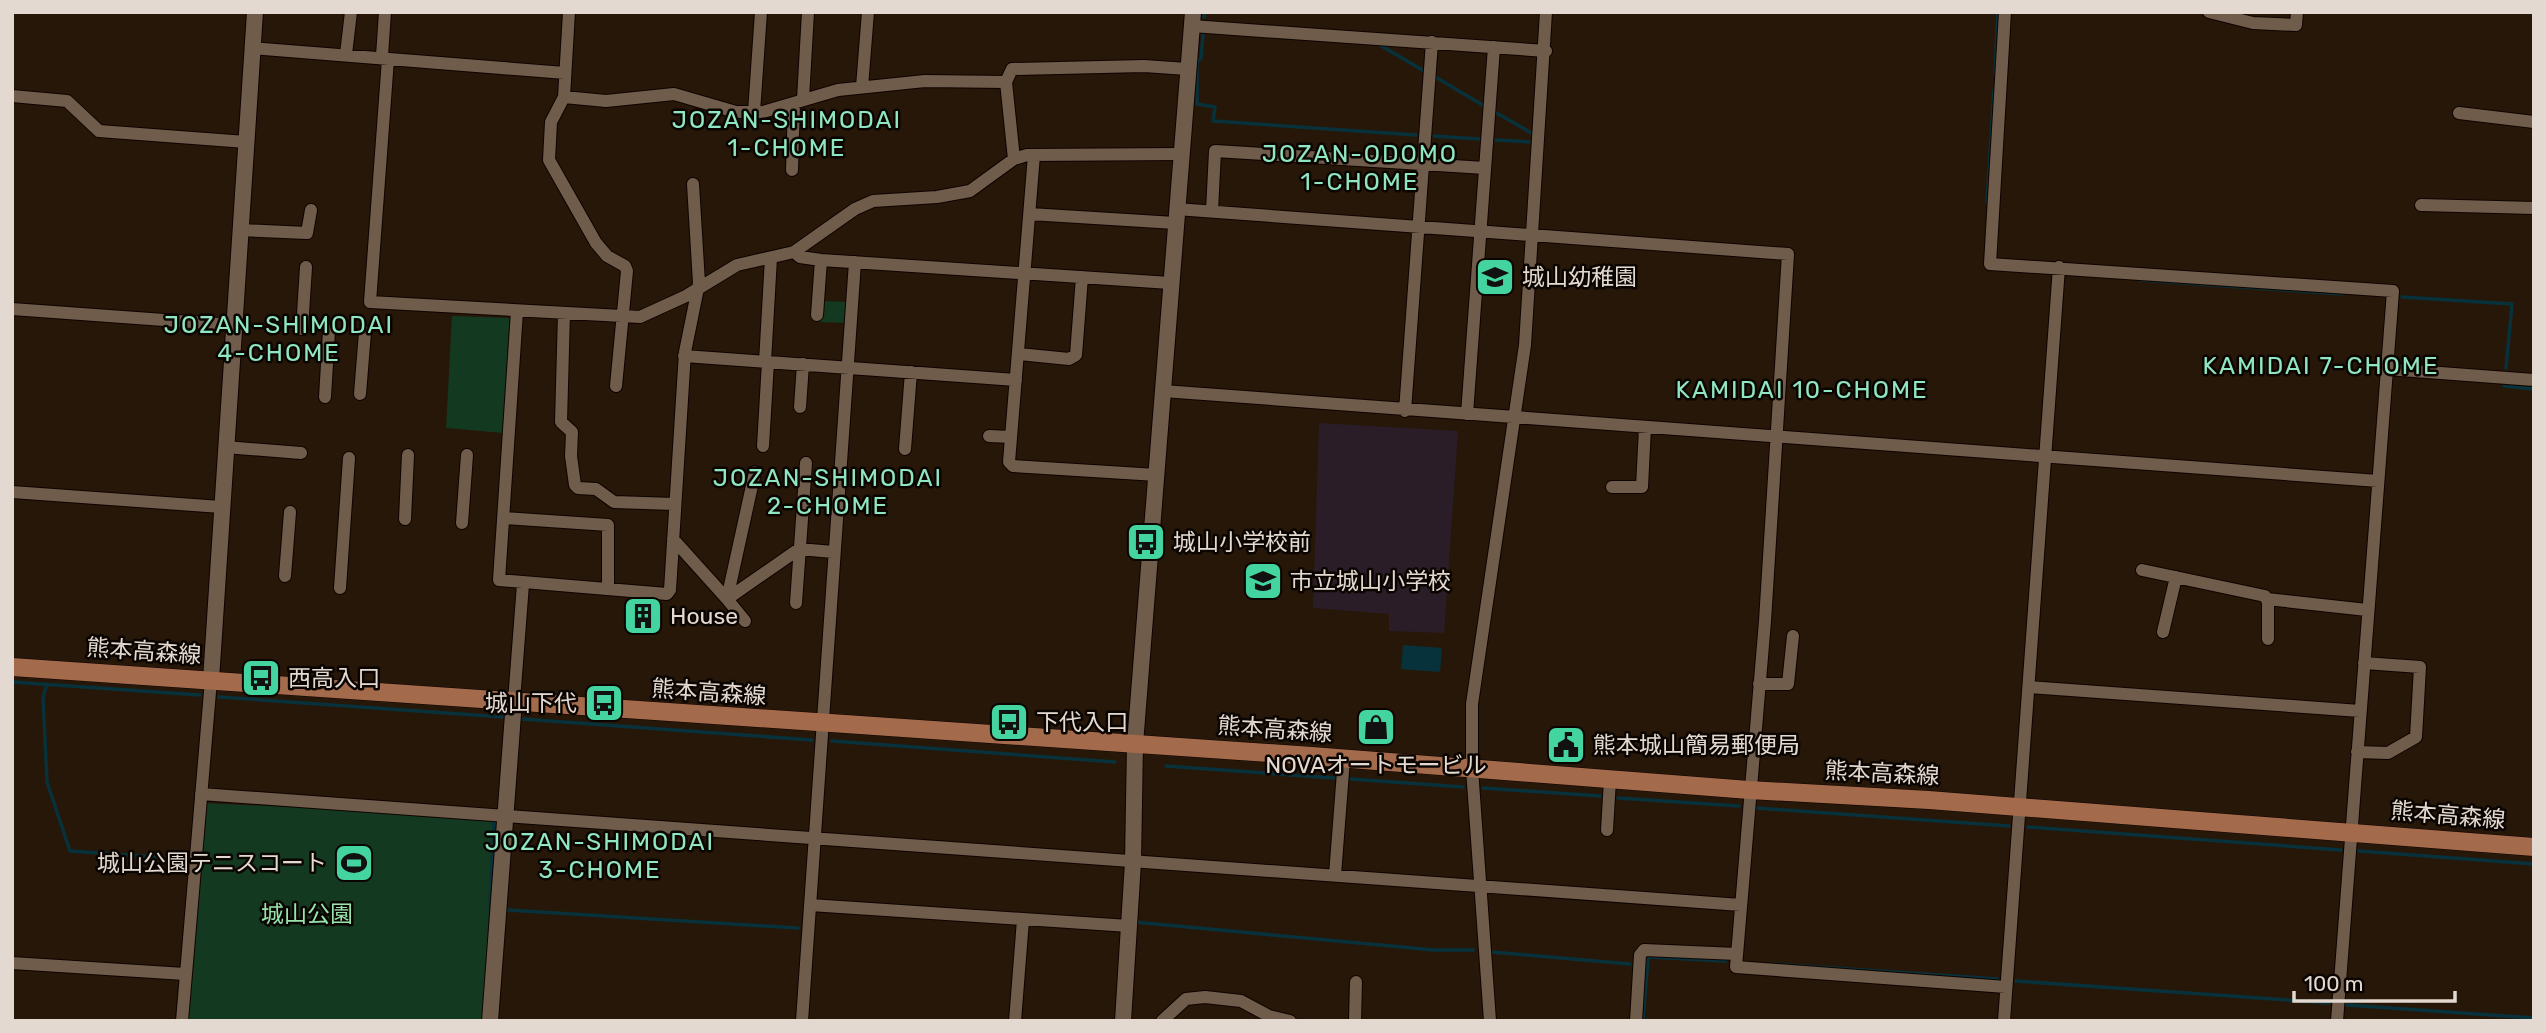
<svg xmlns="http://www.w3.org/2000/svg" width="2546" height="1033" font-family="Rubik,'Noto Sans JP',sans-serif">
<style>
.education{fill:#2b1d28}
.green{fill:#133920}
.water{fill:#08323b}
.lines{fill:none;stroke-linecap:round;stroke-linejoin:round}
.stream{stroke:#08323b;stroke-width:3.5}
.street-casing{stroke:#0f0300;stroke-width:14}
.secondary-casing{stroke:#0f0300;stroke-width:18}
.primary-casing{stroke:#0f0300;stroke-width:19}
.street{stroke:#6f5c4b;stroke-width:12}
.secondary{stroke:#6f5c4b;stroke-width:16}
.primary{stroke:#a36a4b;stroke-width:18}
.labels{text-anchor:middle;stroke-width:5;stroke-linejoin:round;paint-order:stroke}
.poi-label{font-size:23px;fill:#e4d9d0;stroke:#0b0502;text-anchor:start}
.street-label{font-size:23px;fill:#e4d9d0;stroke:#0b0502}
.park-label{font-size:23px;fill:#98e4ac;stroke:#0b0502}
.neighbourhood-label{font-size:24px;letter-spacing:2px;fill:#90e6c0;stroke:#0b0502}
</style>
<rect width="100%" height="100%" fill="#271709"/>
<path class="education" d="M1319 423 1458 431 1444 633 1389 631V614L1313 608Z"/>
<path class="green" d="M821 301 848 302 846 323 820 322Z
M452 316 510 318 503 433 446 428Z
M200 803 504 816 490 1021H185Z"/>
<path class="water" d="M1403 645 1442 648 1440 672 1401 669Z"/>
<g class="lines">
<path class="stream" d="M1204 17 1205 12
M1203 35 1201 58 1197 63V104L1215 107 1213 121 1416 135
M1378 44 1426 72
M1995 74 1998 12
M1432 75 1486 107
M1493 111 1535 135
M1434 136 1479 139
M1496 140 1529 142
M1987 203 1994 90
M2140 280 2342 294
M2402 297 2512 304 2506 368
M2504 386 2534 389
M12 682 200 695
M47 684 43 697 47 782 70 851 185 859
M219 697 503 717
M522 719 812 740
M832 741 1115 762
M1166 766 1334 778
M1351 779 1463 787
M1483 788 1600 796
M1618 798 1739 806
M1756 808 2009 826
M2028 827 2341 850
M2359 851 2534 864
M490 909 494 821
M507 910 798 928
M1134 922 1434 950H1473
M1492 952 1630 964
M1773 964 1997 979
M2016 981 2329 1003
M2347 1005 2534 1018
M1643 1021 1648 957 1726 961"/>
<g class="street-casing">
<path id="street" d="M569 12 564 97 551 122 549 160 596 243 607 256 625 266 627 271 616 386
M2005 12 1990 264 2393 291 2337 1021
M2209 12 2253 23 2296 25 2297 12
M1192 26 1546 51
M252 48 565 73
M346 54 351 12
M382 56 385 12
M388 59 370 302 640 317 686 296 737 265 794 252 855 209 873 201 937 197 970 191 1014 159 1027 155 1181 154
M862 87 868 12
M12 96 67 101 99 131 246 142
M564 97 606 101 674 94 736 112H763L838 90 925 81 1006 82
M803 99 808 12
M754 112 761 12
M2459 113 2534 122
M1034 155 1009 462 1013 466 1157 475
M1014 159 1006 82 1012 69 1144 66 1187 69
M792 170 794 103
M2421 205 2534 208
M1176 209 1788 254 1765 621 1736 967 2006 987
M1212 211 1215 151 1485 168
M1030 214 1175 223
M240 230 307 233 311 210
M794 252 800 257 821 260 1170 283
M12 309 233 325
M517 311 499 580 667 594 670 590 685 352 699 283 693 184
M564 313 561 422 572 432 571 456 575 485 578 488 596 489 614 502 674 504
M817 315 821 260
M302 329 306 267
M1019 354 1069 359 1076 355 1082 277
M684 356 1016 380
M765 362 771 258
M2387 369 2534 380
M1163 391 2378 481
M360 394 365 332
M325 397 329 331
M800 407 803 364
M1405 411 1432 42
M1467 414 1494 47
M989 436 1011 437
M763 446 768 362
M225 447 301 453
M905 449 911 372
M1612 487H1642L1645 427
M12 492 221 507
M504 518 608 525V589
M405 519 408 455
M462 523 467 455
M673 539 727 599 799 549 833 552
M2142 570 2265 596 2268 602V639
M285 576 290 512
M340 588 349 458
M2267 599 2367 610
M796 603 806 463
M745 621 727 599 755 472
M2163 632 2176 577
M1759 684H1788L1793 636
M2030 687 2360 711
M514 701 523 584
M2357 752 2388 753 2416 737 2420 667 2364 663
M201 794 1741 905
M1607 830 1610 780
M1335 875 1344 759
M810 905 1129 926
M12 963 185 974
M182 1021 211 680
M802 1021 855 262
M1015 1021 1023 920
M1162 1021 1186 999 1205 997 1241 1001 1269 1016 1290 1021
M1355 1021 1356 982
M1490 1021 1472 769V704L1525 345 1546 12
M1636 1021 1640 955 1644 950 1737 954
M2004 1021 2059 267"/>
</g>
<g class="secondary-casing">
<path id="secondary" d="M211 680 255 12
M490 1021 514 701
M1123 1021 1133 862 1135 744 1193 12"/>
</g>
<g class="primary-casing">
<path id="primary" d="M12 667 1312 756 1749 790 1929 800 2534 847"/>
</g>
<use href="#street" class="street"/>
<use href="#secondary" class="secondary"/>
<use href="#primary" class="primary"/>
</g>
<defs>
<g id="school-square" transform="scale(2.0125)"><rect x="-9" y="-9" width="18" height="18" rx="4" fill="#44d49f" stroke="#0b0502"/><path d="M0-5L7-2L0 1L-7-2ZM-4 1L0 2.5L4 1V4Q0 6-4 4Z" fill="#111"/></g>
<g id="bus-square" transform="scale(2.0125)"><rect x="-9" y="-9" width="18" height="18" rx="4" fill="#44d49f" stroke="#0b0502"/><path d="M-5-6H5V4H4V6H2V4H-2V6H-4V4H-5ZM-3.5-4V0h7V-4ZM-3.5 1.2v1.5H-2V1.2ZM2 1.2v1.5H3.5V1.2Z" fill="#111"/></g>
<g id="building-square" transform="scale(2.0125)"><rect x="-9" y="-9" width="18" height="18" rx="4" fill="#44d49f" stroke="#0b0502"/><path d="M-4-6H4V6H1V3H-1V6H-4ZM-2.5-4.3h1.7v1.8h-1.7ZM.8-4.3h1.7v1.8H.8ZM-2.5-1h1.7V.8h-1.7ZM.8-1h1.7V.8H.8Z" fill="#111"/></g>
<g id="shop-square" transform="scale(2.0125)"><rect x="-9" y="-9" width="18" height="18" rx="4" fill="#44d49f" stroke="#0b0502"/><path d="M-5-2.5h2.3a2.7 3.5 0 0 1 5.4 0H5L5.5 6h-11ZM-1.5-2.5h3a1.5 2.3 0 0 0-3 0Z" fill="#111"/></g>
<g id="civic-square" transform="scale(2.0125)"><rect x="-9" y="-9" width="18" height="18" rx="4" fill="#44d49f" stroke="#0b0502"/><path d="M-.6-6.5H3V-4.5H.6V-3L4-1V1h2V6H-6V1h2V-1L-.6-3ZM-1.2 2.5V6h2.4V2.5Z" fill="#111"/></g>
<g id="stadium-square" transform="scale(2.0125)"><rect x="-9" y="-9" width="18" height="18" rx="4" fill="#44d49f" stroke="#0b0502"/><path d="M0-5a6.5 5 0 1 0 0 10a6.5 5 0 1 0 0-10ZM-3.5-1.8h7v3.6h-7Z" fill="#111"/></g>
</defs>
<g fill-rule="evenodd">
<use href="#school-square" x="1495" y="277"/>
<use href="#bus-square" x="1146" y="542"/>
<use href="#school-square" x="1263" y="581"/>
<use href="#building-square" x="643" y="616"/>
<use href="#bus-square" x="261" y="678"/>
<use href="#bus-square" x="604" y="703"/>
<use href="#bus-square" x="1009" y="722"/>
<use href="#shop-square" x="1376" y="727"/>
<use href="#civic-square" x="1566" y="745"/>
<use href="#stadium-square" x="354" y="863"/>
</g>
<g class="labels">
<g class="poi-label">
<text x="1522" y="285">城山幼稚園</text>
<text x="1173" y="550">城山小学校前</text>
<text x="1290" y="589">市立城山小学校</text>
<text x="670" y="624">House</text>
<text x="288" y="686">西高入口</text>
<text x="577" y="711" text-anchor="end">城山下代</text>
<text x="1036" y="730">下代入口</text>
<text x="1593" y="753">熊本城山簡易郵便局</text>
<text x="1376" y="773" text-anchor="middle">NOVAオートモービル</text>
<text x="327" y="871" text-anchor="end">城山公園テニスコート</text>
</g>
<g class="street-label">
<text transform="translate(144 651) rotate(4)" y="8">熊本高森線</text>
<text transform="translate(709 692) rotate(4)" y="8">熊本高森線</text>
<text transform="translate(1275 729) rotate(4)" y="8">熊本高森線</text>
<text transform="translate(1882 773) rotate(3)" y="8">熊本高森線</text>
<text transform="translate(2448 815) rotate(5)" y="8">熊本高森線</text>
</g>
<g class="park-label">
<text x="307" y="922">城山公園</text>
</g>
<g class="neighbourhood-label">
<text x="787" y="128">JOZAN-SHIMODAI<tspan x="787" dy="28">1-CHOME</tspan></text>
<text x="1360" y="162">JOZAN-ODOMO<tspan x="1360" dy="28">1-CHOME</tspan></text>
<text x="279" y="333">JOZAN-SHIMODAI<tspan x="279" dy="28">4-CHOME</tspan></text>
<text x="2321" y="374">KAMIDAI 7-CHOME</text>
<text x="1802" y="398">KAMIDAI 10-CHOME</text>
<text x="828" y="486">JOZAN-SHIMODAI<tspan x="828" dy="28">2-CHOME</tspan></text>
<text x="600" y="850">JOZAN-SHIMODAI<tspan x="600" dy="28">3-CHOME</tspan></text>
</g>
</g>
<rect width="2546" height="1033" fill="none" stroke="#e4d9d0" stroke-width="28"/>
<path d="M2294 991v10h161v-10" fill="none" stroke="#e4d9d0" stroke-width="3.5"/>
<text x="2304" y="991" font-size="21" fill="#e4d9d0" stroke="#0b0502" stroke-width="5" paint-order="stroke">100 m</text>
</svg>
